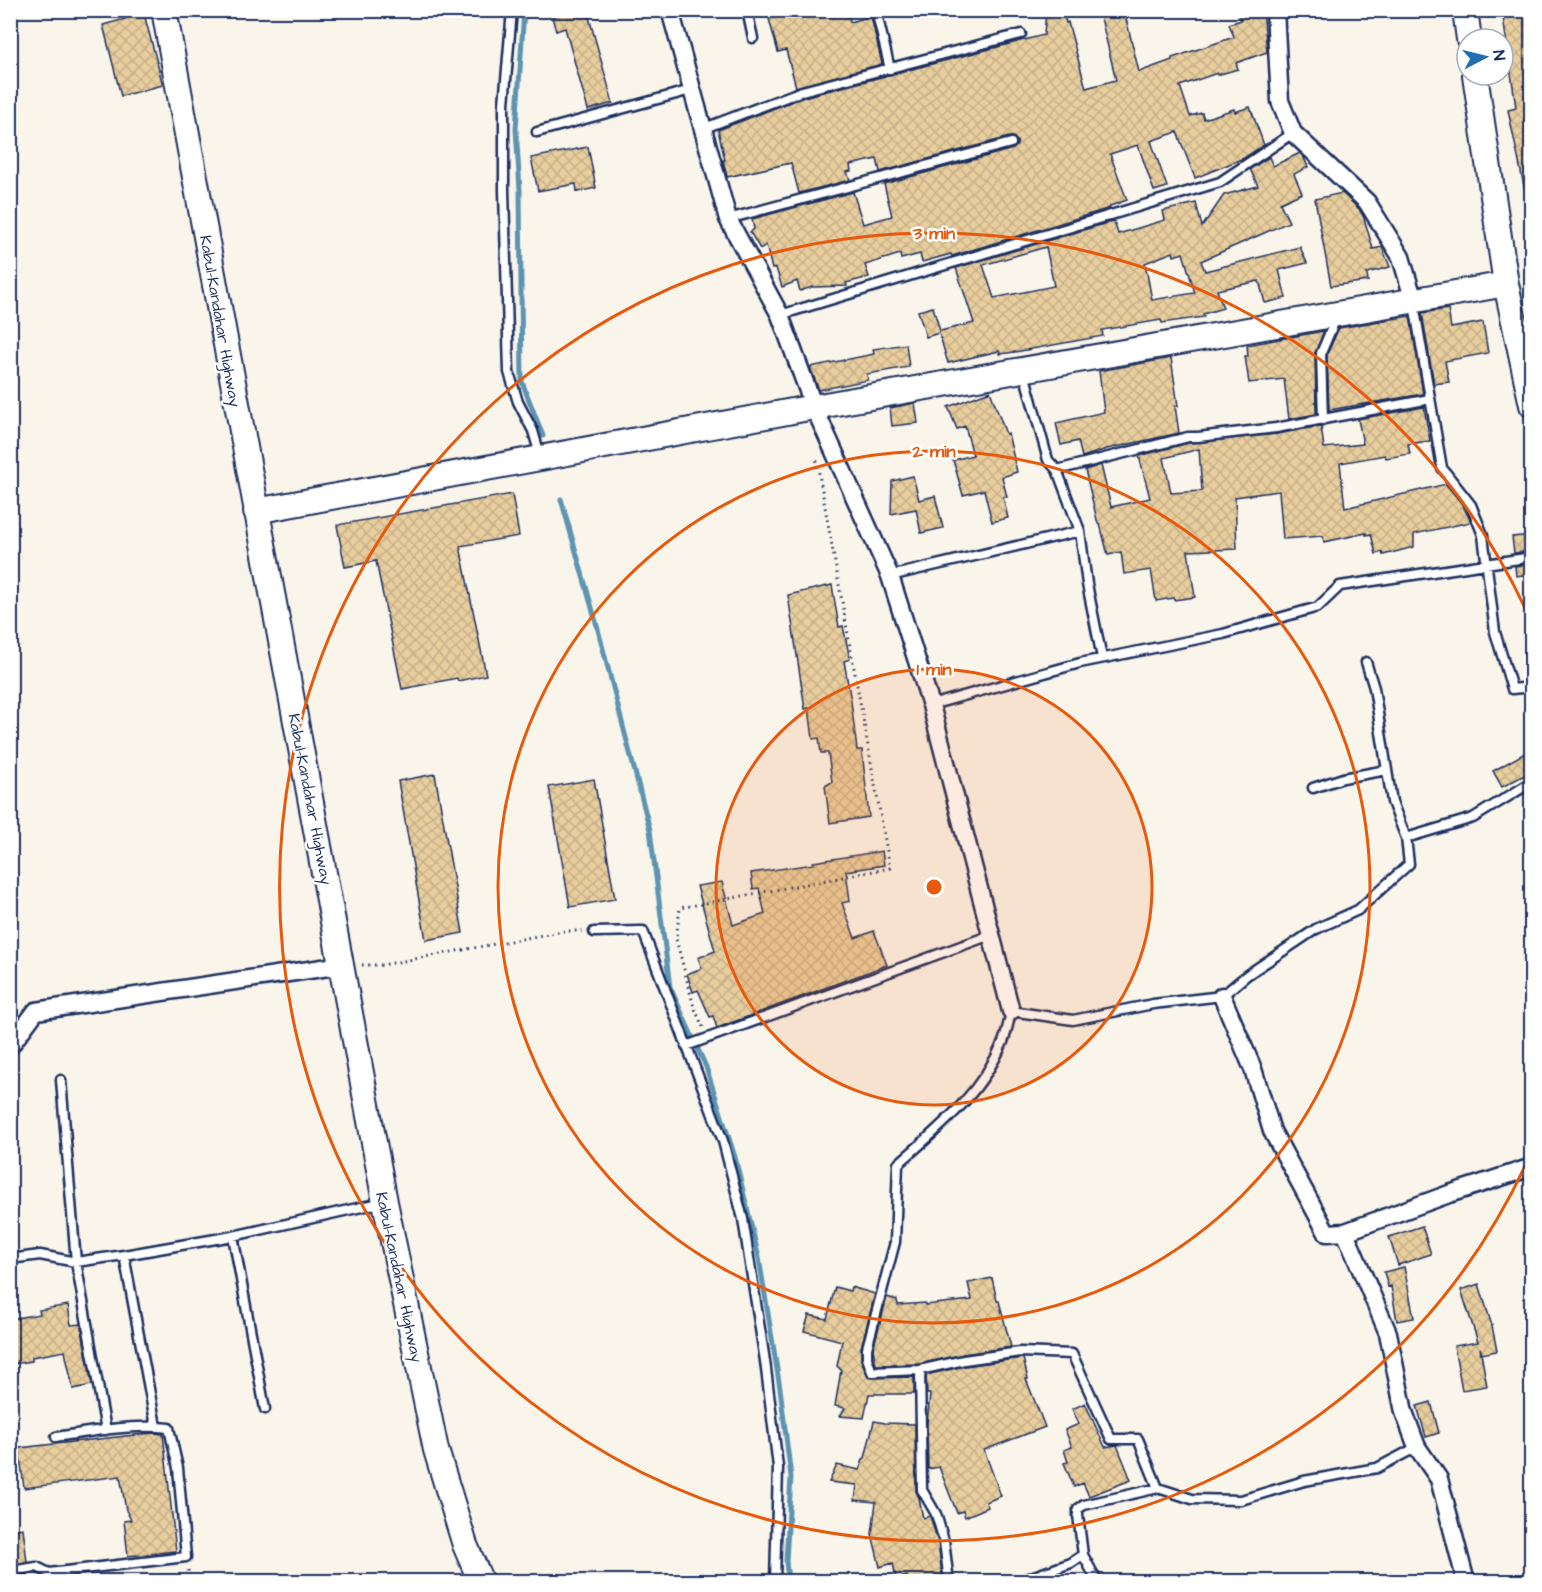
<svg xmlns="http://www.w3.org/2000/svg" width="1542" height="1592" font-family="'Architects Daughter',sans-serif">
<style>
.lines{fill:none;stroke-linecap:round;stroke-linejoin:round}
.stream{stroke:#5d94b1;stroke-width:5}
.building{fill:url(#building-cross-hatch);stroke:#1b2f5e;stroke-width:1.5;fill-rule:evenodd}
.lane-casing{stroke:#1b2f5e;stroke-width:13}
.street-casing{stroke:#1b2f5e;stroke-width:21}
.secondary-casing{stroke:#1b2f5e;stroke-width:28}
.path{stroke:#1b2f5e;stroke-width:3;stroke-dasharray:1.5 4.5;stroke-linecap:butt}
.lane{stroke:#fff;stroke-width:8}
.street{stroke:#fff;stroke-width:16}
.secondary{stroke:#fff;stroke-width:24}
.ring{fill:none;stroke:#e8590c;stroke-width:3}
.labels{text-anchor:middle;stroke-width:5;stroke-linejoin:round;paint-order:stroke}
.street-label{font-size:16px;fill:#1b2f5e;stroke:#fff}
.centre{fill:#e8590c;stroke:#fff;stroke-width:3}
.ring-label{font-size:18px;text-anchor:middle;font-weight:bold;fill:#e8590c;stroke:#fff;stroke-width:5;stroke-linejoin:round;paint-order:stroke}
</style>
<defs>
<pattern id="building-cross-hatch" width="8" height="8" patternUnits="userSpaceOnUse" patternTransform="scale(1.5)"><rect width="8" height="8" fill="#e8cd9d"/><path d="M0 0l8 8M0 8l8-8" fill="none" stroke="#c6b08a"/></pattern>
</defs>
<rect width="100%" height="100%" fill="#faf5eb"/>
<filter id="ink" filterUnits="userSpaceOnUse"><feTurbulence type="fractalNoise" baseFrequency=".0167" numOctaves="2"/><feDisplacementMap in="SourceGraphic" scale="12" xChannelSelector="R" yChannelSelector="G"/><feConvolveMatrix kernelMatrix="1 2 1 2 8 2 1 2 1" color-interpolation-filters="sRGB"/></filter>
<g filter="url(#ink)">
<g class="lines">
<path class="stream" d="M524 10 516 129 520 190 522 382 543 436
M561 499 596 622 650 830 670 987 706 1067 735 1157 759 1258 780 1388 791 1477 786 1561 788 1582"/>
</g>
<path class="building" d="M123 10H143L163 85 121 96 103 25 125 19Z
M571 10H587L613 103 588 110 565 28 556 31 552 17Z
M776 10H848L850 22 871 16 882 64 796 87 786 50 778 52 769 19 778 16Z
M1046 10H1063L1066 23 1068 22 1086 88 1116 80 1100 14 1103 13 1102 10H1124L1139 72 1172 60V58L1234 37 1229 24 1241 20 1237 10H1263L1267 52 1236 63 1238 69 1217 75V73L1180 86 1190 116 1202 113 1204 119 1234 109 1235 112 1250 107 1264 145 1244 158 1195 178 1177 132 1151 141 1167 187 1154 191 1138 145 1110 154 1127 200 1110 206V208L952 256 951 254 922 262 920 254 901 259 900 254 865 265 869 277 846 283 847 286 812 287 800 291 797 281 782 287 776 268 772 269 766 245 760 249 750 232 754 229 752 219 853 192 863 224 892 216 884 184 1013 149 1017 145V141L1013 137H1009L880 172 877 159 850 165 851 171 847 172 850 180 799 193 791 163 727 177 723 160H725L718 130 804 97 1044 35Z
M1502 10H1532V190L1525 191 1508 110 1516 108Z
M588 147 596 188 577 192 576 184 538 191 531 158Z
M1300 153 1304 158 1308 167 1294 174 1302 193 1280 203 1289 222 1201 261 1205 271 1300 247 1307 263 1279 270 1286 298 1265 303 1259 281 1217 290 1223 308 1203 314 1204 317 1162 323 1161 320 1102 330 1103 336 1015 352 1000 354 999 351 948 363 939 333 926 337 918 311 933 307 940 331 974 323 956 268 1114 221 1118 234 1165 220 1163 211 1196 203 1202 227 1224 195 1258 186 1250 169 1269 157 1273 166ZM1046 247 1054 286 994 298 983 265ZM1173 252 1174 256 1183 253 1195 293 1152 300 1145 263Z
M1342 193 1359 209 1364 218 1373 249 1382 247 1390 267 1367 273 1368 281 1331 286 1315 199Z
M1448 309 1451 328 1483 322 1488 353 1445 361 1449 382 1434 384 1422 313Z
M1410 316 1423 394 1329 410 1327 354 1339 328Z
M1324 331 1315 353 1316 414 1289 419 1284 379 1249 383 1245 356H1248L1247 345Z
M906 344 909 367 867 374 868 380 819 390 810 367 874 354 873 349Z
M1171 358 1178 406H1175L1179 433 1107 449 1082 457 1078 441 1061 445 1056 423 1104 412 1099 371Z
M990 391 1006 434 1008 433 1017 472 1002 477 1007 497H1003L1008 518 992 522 984 490 963 495 953 460 973 455 965 426 957 429 948 407Z
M915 403 918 423 892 426 890 408Z
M1424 407 1430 441 1408 444 1410 454 1386 458 1385 455 1340 463 1345 508 1446 484 1462 504 1471 522 1414 534V547L1383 555 1382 552 1376 554 1371 534 1366 535V533L1324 542 1323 536 1283 539 1279 491 1235 497 1237 549 1188 551 1195 597 1174 600 1173 598 1156 601 1151 570 1124 574 1121 552 1108 555 1100 524H1098L1085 470 1101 465 1111 507 1150 498 1139 456 1189 443 1277 434 1321 426 1324 448 1363 444 1358 419ZM1199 449 1202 491 1171 493 1164 458Z
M913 476 919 500 935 496 943 528 921 533 916 509 891 514 892 481Z
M512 494 519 536 460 546 486 675 458 681 457 678 402 689 376 561 345 567 337 525Z
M1532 535V551L1514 553 1512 537Z
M1532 564V574L1516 576 1515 566Z
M832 585 839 627 843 626 850 659 844 661 851 701 857 750H862L869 817 830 823 825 786 832 782 828 753H821L819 738 813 739 809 708 805 709 788 595Z
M1532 749V771L1502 787 1493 771Z
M435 774 463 933 426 940 398 781Z
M594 779 615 899 570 907 549 787Z
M882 851 884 865 846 871 850 901 842 903 855 938 874 931 887 965 717 1028 713 1016 710 1017 698 990 693 992 687 974 702 968 698 958 715 951 697 886 722 882 733 925 765 914 759 888 753 889 751 873 814 864 813 862Z
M1422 1226 1431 1254 1398 1265 1389 1237Z
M1404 1267 1414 1318 1397 1321 1391 1286 1388 1287 1384 1272Z
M992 1278 997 1301H999L1011 1347 963 1354 919 1364 876 1365 873 1349 887 1297 897 1300 898 1305 925 1303V1305L972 1300 968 1283Z
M1479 1284 1492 1326 1497 1351 1482 1354 1480 1348 1487 1386 1462 1390 1454 1346 1478 1342 1461 1290Z
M835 1287 850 1291 851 1287 875 1294 861 1348V1360L868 1377 872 1378 914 1377V1394H869L864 1418 840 1416 845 1408 835 1406 841 1370 837 1366 842 1341 804 1331 809 1315 827 1319Z
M68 1305 71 1325 81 1324 92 1385 73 1389 65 1351 32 1357V1361L13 1364 10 1349V1319L40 1314 39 1310Z
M1023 1358 1028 1379H1026L1045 1427 984 1450 1001 1496 986 1502 988 1507 965 1517 963 1511 957 1513 939 1467 928 1469 927 1424 930 1394H927L926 1375 965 1366Z
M1431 1402 1439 1433 1426 1437 1417 1406Z
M1085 1403 1105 1447 1117 1445 1131 1480 1089 1496 1083 1483 1074 1487 1064 1463 1068 1462 1064 1450 1072 1447 1065 1430 1079 1424 1072 1409Z
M874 1421 885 1423 915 1424 916 1491 919 1498 923 1518 930 1516 938 1542 943 1581H908L907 1576 896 1579 893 1563 880 1567 872 1534 876 1502 855 1500 857 1485 829 1482 837 1465 860 1470 863 1459 865 1458Z
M153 1433 163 1434 176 1551 128 1556 124 1521 131 1520 126 1510 120 1476 24 1488 19 1448Z
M23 1528 27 1562 10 1564V1530Z"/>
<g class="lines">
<g class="lane-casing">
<path id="lane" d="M512 10 504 104V190L509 372 518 402 533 431 540 455
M747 10 753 38
M876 10 890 69
M702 129 802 91 1021 34
M537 132 691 90
M728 219 1011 143
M1414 304 1442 468 1471 505 1483 535 1495 632 1512 689 1532 687
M780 315 1220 182 1293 133
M1024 373 1048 460 1057 470 1080 531 1087 584 1102 658
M1323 420 1321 353 1336 318
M1057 470 1188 437H1198L1276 428 1430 399
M890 576 1080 531
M1366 662 1374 688 1392 802 1406 838
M931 705 1080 663 1223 634 1318 607 1340 586 1532 557
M1313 788 1343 778 1387 770
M594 932 643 931 723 1141 743 1219 765 1361 778 1467 775 1582
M686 1046 991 935
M61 1080 76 1262 106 1430
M233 1236 265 1409
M124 1255 156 1426
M10 1259 40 1255 76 1262 124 1255 233 1236 384 1202
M920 1370 922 1490 936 1514 944 1541 949 1582
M1158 1488 1138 1439H1111L1072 1354 1020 1352 964 1360 920 1370 872 1372 867 1358V1348L895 1242 898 1164C939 1128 982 1093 1003 1042 1007 1032 1009 1021 1011 1011L1073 1020 1153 1004 1222 996 1247 975 1316 929 1358 910 1409 864 1406 838 1473 818 1532 782
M1083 1555 1096 1579 1099 1582
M10 1571 37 1567 49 1573 186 1557 178 1468 169 1428C132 1424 93 1431 56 1437
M977 1582 1023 1580 1071 1563 1083 1555 1078 1515V1509L1084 1505 1158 1488 1192 1499 1241 1500 1304 1481 1377 1468 1417 1447"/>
</g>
<g class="street-casing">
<path id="street" d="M670 10 728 219 780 315 814 407 890 576 931 705 1011 1011
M1275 10 1280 101 1293 133 1367 202 1401 257 1414 301
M1222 996 1253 1069 1272 1131 1327 1233 1345 1232 1449 1194 1532 1167
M10 1046 36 1011 342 965
M1345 1232 1388 1333 1404 1412 1417 1447 1439 1479 1466 1582"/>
</g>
<g class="secondary-casing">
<path id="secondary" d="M164 10 385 1202 436 1450 465 1545 481 1582
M1465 10 1469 39
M1475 75 1506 284 1532 405
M256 511 814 407 1506 284"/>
</g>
<path class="path" d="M362 965H382L564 931H583
M703 1027 694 1007 676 939 680 908 890 868 816 457
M188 1570 190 1582"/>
<use href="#lane" class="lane"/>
<use href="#street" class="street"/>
<use href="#secondary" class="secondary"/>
</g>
</g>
<circle cx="934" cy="887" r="218" fill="#e8590c" fill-opacity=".12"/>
<g class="ring">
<circle cx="934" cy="887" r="218"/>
<circle cx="934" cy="887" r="436"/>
<path d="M1531 1153A654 654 0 1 1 1531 621"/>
</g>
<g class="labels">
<g class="street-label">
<text transform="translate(221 321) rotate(80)" y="6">Kabul–Kandahar Highway</text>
<text transform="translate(311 799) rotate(79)" y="6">Kabul–Kandahar Highway</text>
<text transform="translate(400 1277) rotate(78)" y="6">Kabul–Kandahar Highway</text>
</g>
</g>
<circle cx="934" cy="887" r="9" class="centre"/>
<g class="ring-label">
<text x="934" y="239">3 min</text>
<text x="934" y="457">2 min</text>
<text x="934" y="675">1 min</text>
</g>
<rect width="1542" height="1592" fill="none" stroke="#fff" stroke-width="36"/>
<rect x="18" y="18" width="1506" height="1556" fill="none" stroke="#1b2f5e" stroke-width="2" filter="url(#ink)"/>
<g transform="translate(1485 57) rotate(83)"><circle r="28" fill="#ffffff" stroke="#a4acbf" stroke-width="1.5"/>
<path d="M0-4.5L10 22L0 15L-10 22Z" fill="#1f6fb2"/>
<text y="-9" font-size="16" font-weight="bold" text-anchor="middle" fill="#1b2f5e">N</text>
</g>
</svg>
